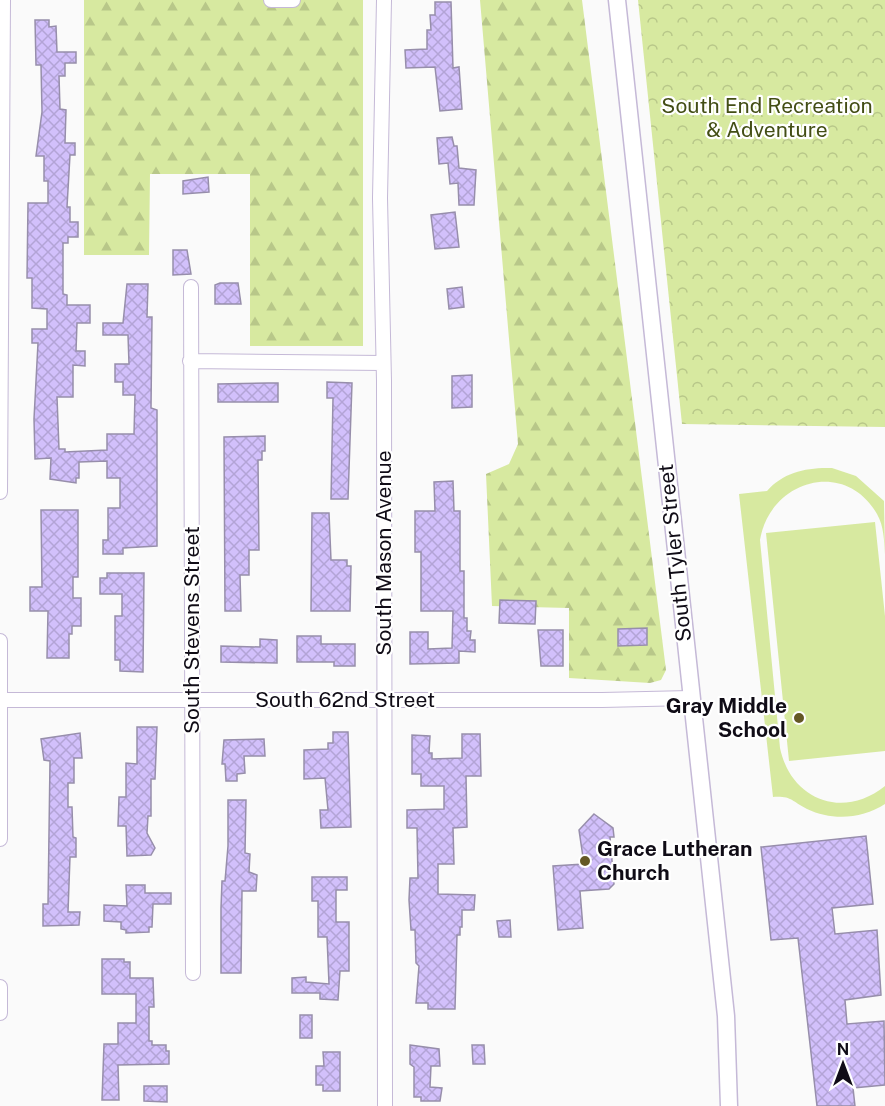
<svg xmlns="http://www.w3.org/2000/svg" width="885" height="1106" font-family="'Public Sans',sans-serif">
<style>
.forest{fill:url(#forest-firs)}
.park{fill:url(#park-crowns)}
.garden{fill:#d7e9a0}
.building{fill:url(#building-cross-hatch);stroke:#978eab;stroke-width:1.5}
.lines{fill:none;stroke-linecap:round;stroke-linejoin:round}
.minor-casing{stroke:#c5b9d7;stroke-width:16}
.tertiary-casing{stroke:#c5b9d7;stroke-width:19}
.minor{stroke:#fff;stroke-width:14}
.tertiary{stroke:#fff;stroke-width:16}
.poi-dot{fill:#645825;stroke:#fff;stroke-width:2}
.labels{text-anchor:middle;stroke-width:4.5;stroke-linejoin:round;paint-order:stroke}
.park-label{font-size:21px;fill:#434e15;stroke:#fff}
.street-label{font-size:21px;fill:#100c16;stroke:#fff}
.poi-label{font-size:21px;font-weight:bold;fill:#100c16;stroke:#fff;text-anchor:end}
</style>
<defs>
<pattern id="forest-firs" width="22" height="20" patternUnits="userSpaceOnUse" patternTransform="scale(1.5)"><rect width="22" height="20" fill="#d7e9a0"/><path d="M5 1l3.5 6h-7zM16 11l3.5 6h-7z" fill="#b8c789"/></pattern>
<pattern id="park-crowns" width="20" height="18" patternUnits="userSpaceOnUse" patternTransform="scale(1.5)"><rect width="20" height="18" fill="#d7e9a0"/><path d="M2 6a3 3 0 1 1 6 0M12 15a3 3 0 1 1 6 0" fill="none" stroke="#b8c789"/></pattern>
<pattern id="building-cross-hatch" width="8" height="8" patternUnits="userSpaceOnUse" patternTransform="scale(1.5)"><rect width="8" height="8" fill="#d2c0fb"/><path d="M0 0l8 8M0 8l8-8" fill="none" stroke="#b3a4d6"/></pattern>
</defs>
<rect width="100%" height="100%" fill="#fafafa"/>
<path class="forest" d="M84 0H363V346H250V174H150L149 255H84Z
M480 0H582L666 670 661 680 650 683 569 678V608L492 606 486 474 509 464 518 444Z"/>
<path class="park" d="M638 0H885V427L682 424Z"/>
<path class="garden" d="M832 468 856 476 884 501 885 555C884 541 884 526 877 514 845 458 770 480 760 540L780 748C791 800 843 820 885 786V804C862 819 832 821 807 809 791 801 792 796 773 797L739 494 767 491C783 472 808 467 832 468Z
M875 522 885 616V751L789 761 766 533Z"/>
<path class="building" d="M435 2H451L453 68 459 67 462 109 440 111 435 67 406 68 405 50 427 49V30H431L430 15H435Z
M35 20H49V27L56 26 57 52H76V63H65V76H59L60 109 66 110 65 143H75V155H70L67 207H70V222H78V237H68V243H63V294L67 295V305H90V323H77L76 351H85V366L73 365V397H57L59 449H65V452L107 450V434H134L135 395H123V382H115V364H129L128 335H103V323H123L127 284H148L147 317H152L151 408 157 410V546L123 548V554H103V540H108V508H120V478H107V461L79 462V478H76V483L50 479 51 458 35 459 34 419 38 343H32V329H47V309L32 308V278H27L28 203H48V181H44V156H36L42 112 41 65H36Z
M452 137 454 146H457L459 168 476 170 474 205H459L458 183 450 184 448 163 439 164 437 138Z
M208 177 209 192 183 194V181Z
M455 212 459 247 435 249 431 215Z
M173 250H187L191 274 173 275Z
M220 283H238L241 304H215V285Z
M462 287 464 307 449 309 447 289Z
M472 375V407L452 408V376Z
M327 382 352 383 348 499H331L333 398H327Z
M268 383H278V402H218V384Z
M265 436V451H262V460H258L259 550H249V575H240L241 611H225L224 437Z
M453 481 454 511H460V571H464V618H467V631H471L470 640H475V652L459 651V663L410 664V632H428V649L452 648 453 611H421V552H415V511H435L434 482Z
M41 510H78V577H73V598H81V626H72V634H69V658H47L48 611H30V587H42Z
M312 513H329L331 560H347V566H351L350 611H311Z
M107 573H144L143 672 120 671V660H115V616H122V594H100V578H107Z
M500 600 536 601 535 624 499 623Z
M647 628V645L618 646V629Z
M538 630H563V666H541Z
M297 636H321V644H355V666H334V662H297Z
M260 639 277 640V663L221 662V646L260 647Z
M137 727H157L155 779H151V816H148L147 833 155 848 151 855 127 856 126 826H118L119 797H126V763L137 764Z
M333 732H348L351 827 321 828 320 810H328L325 778 304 779V750L328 749V743H333Z
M80 733 82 758H74V783H68V807H72L73 837 76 838V857H70L68 912H80L79 925 43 926V904H48L50 761 44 760 41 739Z
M462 734H480L481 776H466L467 827 453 828 454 864H438V894L475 895 474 910H462V927H460V935H457L455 1009H428V1003H416L419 966 416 963 415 930H411L409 900 410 878H418L417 828H407V810L444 809V786H421V774H412V735L430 736 429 753H432V759L462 758Z
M264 739 265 756H244L245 773 237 774V781H226L225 764H222L224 740Z
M228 800H246L245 853 250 854 249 872 257 875 256 891H242L241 973H221V908L222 881H225L228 846Z
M594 814 613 828 614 837H610L614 884 609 889 580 891 583 928 558 930 553 866 584 864 579 830Z
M866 836 873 904 832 908 835 934 877 930 881 995 845 1000 847 1024 884 1021 885 1085 853 1088 855 1106H817L798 938 771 940 761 847Z
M312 877H347V890H336V922H349V971H340L338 1000 320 999V993H292V978L306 977V982L329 984 327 937H318V901H312Z
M126 885H145V893H171V904H153L152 927H149V932L126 933V930L121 929V922L104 921V905L127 906Z
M510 920 511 937H499L497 921Z
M102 959H124V962H130V978H153L154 1007H149V1041H152V1045H166V1051H169V1064L118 1065 119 1100H102L104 1044H118V1023H136V994H102Z
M300 1015H312V1038H300Z
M410 1045 439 1049 440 1066H431L430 1087 442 1088 440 1101H421V1097H414V1067L410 1064Z
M472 1045H484L485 1064H473Z
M323 1052H340V1091H323V1085H316V1066H324Z
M144 1086H167V1102L144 1101Z"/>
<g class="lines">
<g class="minor-casing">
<path id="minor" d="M271 0H293
M384 0 380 198 384 381 385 1106
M191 287 193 973
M190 361 383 363
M0 492 3 0
M0 641V839
M0 700H602L690 698
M0 987V1013"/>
</g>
<g class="tertiary-casing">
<path id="tertiary" d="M617 0 726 1016 729 1106"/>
</g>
<use href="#minor" class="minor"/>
<use href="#tertiary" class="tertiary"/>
</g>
<g class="poi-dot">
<circle cx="799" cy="718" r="6"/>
<circle cx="585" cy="861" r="6"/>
</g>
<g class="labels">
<g class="park-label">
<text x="767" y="113">South End Recreation<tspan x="767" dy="24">&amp; Adventure</tspan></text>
</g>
<g class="street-label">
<text transform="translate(384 553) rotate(-90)" y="7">South Mason Avenue</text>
<text transform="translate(675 553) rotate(-96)" y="7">South Tyler Street</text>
<text transform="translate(192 630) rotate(-90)" y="7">South Stevens Street</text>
<text x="345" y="707">South 62nd Street</text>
</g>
<g class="poi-label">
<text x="787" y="713">Gray Middle<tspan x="787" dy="24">School</tspan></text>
<text x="597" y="856" text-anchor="start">Grace Lutheran<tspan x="597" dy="24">Church</tspan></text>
</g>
</g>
<g transform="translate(843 1064)" stroke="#ffffff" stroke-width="4.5" paint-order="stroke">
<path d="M0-4.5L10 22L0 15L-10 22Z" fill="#100c16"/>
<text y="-9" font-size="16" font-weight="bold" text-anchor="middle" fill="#100c16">N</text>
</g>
</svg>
